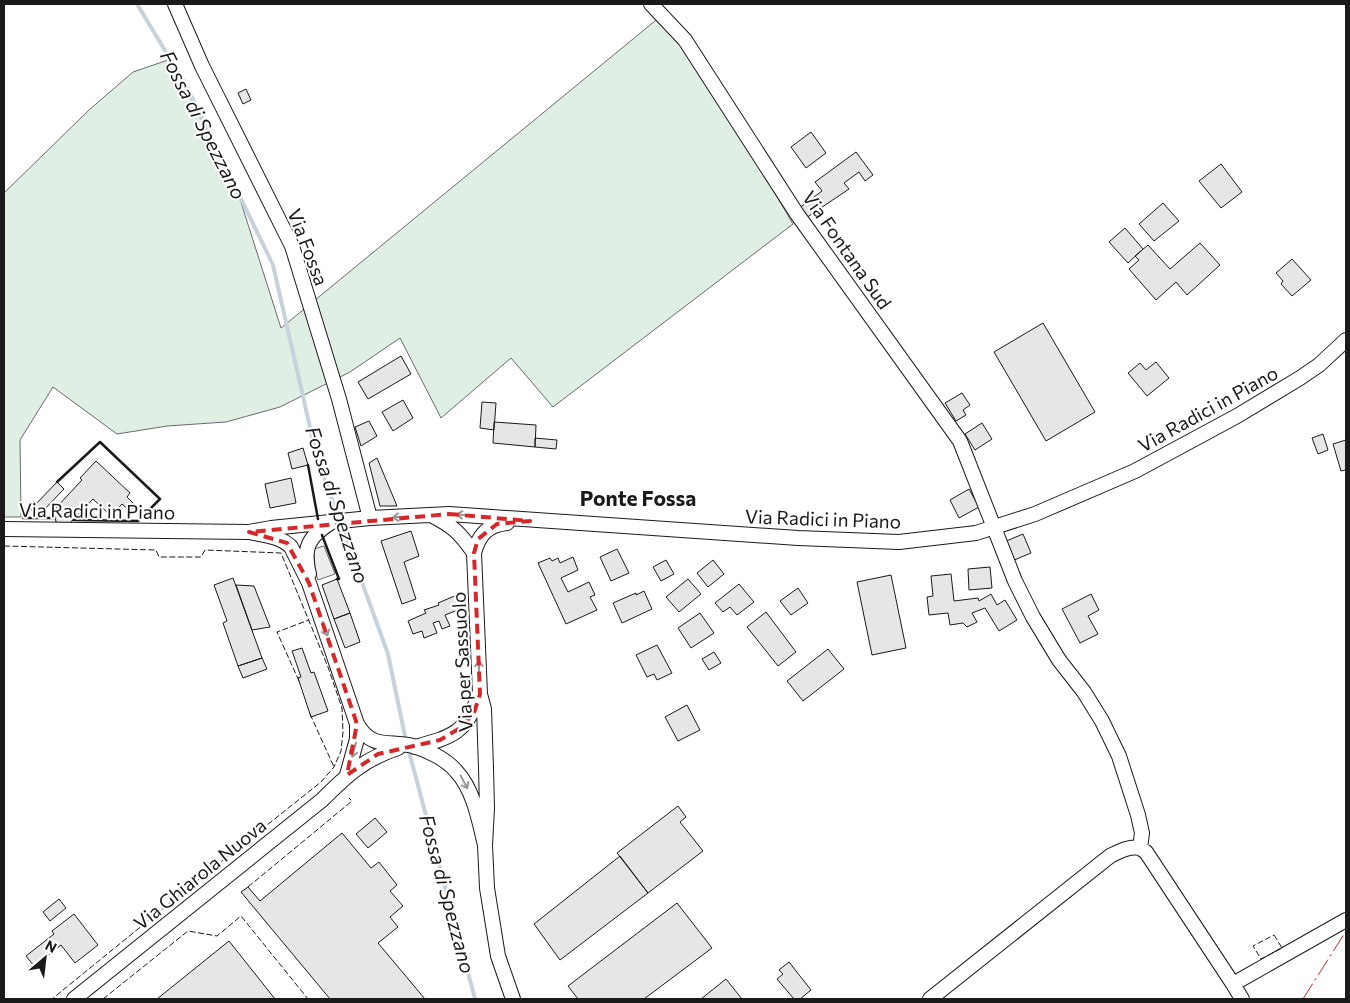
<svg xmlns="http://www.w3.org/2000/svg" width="1350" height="1003" font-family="Commissioner,sans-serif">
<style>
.green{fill:#e0efe3;stroke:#6a6a6a}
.parking{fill:#ededed;stroke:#6a6a6a}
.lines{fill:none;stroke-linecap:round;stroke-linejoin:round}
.stream{stroke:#c6d2dc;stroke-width:4}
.building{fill:#e6e6e6;stroke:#1a1a1a}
.minor-casing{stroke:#1a1a1a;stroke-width:16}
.minor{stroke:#fff;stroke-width:14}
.fence{stroke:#1a1a1a;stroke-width:1;stroke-dasharray:6 2.5;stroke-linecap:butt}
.wall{stroke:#1a1a1a;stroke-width:2.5}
.power{stroke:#c62828;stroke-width:1;stroke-dasharray:18 4 2.5 4;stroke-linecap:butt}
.oneway{stroke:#989898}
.marked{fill:none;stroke:#d62828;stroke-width:4;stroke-dasharray:10 6;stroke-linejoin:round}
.labels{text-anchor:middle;stroke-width:4;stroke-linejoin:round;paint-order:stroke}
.street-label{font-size:19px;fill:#1a1a1a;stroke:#fff}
.water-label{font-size:20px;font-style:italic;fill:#1a1a1a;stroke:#fff}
.quarter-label{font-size:21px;font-weight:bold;fill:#1a1a1a;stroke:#fff}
</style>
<rect width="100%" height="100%" fill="#fff"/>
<path class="green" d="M661 16 686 42 793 224 553 407 511 358 441 418 400 338 350 372 280 407 226 422 167 426 117 434 53 387 20 440 21 517H4V193L89 110 133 72 171 59 238 193 281 328Z"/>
<path class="parking" d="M324 546 335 574 318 580 315 571 314 549Z"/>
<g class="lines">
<path class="stream" d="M137 4 187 87 273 265 317 458 388 654 406 741
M408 748 475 999"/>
</g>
<path class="building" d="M246 89 251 100 243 104 238 93Z
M811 132 826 153 806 168 791 147Z
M856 152 873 175 865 181 859 172 844 183 849 189 806 218 798 209 822 191 815 182Z
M1221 164 1242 192 1221 208 1199 181Z
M1163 203 1179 221 1154 241 1139 224Z
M1125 228 1143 249 1128 263 1109 242Z
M1200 243 1220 265 1187 295 1176 282 1156 300 1129 269 1139 260 1135 256 1148 245 1170 269Z
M1292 259 1311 280 1292 296 1281 284 1283 281 1276 273Z
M1043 323 1095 412 1046 441 994 352Z
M401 356 411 374 368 399 358 382Z
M1156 362 1169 378 1147 396 1128 373 1140 363 1146 370Z
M962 393 970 405 963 410 966 415 956 421 945 403Z
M403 400 413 418 393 431 382 412Z
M482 402 496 403 494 430 480 428Z
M369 421 377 436 361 446 355 427Z
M494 422 536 425 535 447 493 443Z
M982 423 992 439 975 450 965 434Z
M1323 434 1328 450 1318 454 1312 438Z
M535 438 557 440 556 449 535 447Z
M1346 440V470L1341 471 1333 444Z
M303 448 308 465 292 469 288 453Z
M377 458 397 506H380L369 463Z
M96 461 130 493 127 497 135 505 130 511 122 504 111 516 93 499 68 525 56 522 54 510 82 480 80 478Z
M291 478 296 503 270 508 265 484Z
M57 482 64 489 41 513 34 506Z
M969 489 979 507 959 518 950 500Z
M411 531 419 556 404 562 416 599 402 604 381 541Z
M1023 534 1031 553 1012 561 1004 542Z
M617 549 629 573 611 581 600 557Z
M573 557 578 570 561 578 568 592 589 582 595 595 590 597 597 610 566 624 538 563 550 558 552 561 558 558 560 563Z
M666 560 674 574 661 581 653 567Z
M713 560 724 574 708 587 697 573Z
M990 567 992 588 969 590 968 569Z
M951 574 954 601 978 598 979 601 991 594 997 605 1005 600 1017 620 999 631 985 608 972 613 977 622 967 627 963 623 950 625 948 613 929 615 927 597 933 596 931 576Z
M891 575 906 648 872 655 857 582Z
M233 578 262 658 238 666 223 623 227 621 214 585Z
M337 579 350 613 334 619 322 585Z
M688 579 701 594 679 612 666 597Z
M739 584 754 602 737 615 730 607 723 612 715 603Z
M236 585 254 586 270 627 252 630Z
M798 588 808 603 791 615 780 601Z
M644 591 652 609 622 623 613 603 636 593V595Z
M1091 594 1099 610 1088 616 1098 634 1080 643 1062 609Z
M457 595 463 608 445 615 450 626 442 629 439 621 433 623 437 633 424 638 422 631 413 634 408 621 426 613 424 610 439 605 438 603Z
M766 612 796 652 778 666 747 627Z
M350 613 360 642 345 648 334 619Z
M700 613 714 633 691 648 678 628Z
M657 645 672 673 657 680 654 674 647 677 636 655Z
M302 648 311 673 314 672 328 711 311 717 298 678 301 677 292 651Z
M828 649 844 669 803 701 787 681Z
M714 652 721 663 709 670 702 659Z
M262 658 267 669 243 678 238 666Z
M687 705 700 730 678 741 665 717Z
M678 806 686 817 680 822 703 851 648 893 617 853Z
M375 818 387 832 368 848 356 834Z
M342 833 371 868 379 862 397 885 390 891 403 906 390 917 398 927 378 943 425 999H330L241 892 248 887 260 901Z
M620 856 648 893 560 960 534 924Z
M59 899 66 908 50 921 43 912Z
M677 903 712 948 644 999H578L568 986Z
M74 914 98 945 75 963 61 945 34 966 26 956 54 934 52 931Z
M229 941 275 999H157Z
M789 962 811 990 800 999H794L777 979 783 974 779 970Z
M726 979 742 999H701Z"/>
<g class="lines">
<g class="minor-casing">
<path id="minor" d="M175 4 202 66 292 246 339 399 370 518
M651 4 685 40 797 214 960 441 1015 581 1033 617 1059 660 1084 692 1102 721 1119 756 1138 815 1142 833 1140 848 1146 852 1233 984 1346 920
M431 515C453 526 460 533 474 553
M507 523C487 525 479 535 474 553L480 694 484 709 486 768 487 808 485 845 487 888 498 956 513 999
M4 529 249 532C263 535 280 536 291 547L309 583 357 724C372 750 389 740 413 746 428 750 447 760 456 771 474 790 479 821 485 845
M249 532 271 528 370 518 449 514 798 538 899 542 976 533 1035 514 1135 471 1237 416 1300 378 1319 365 1346 340
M309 574C308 570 307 567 307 562 304 543 315 533 330 523
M415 747C452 737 467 733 479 694
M347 775 357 739V724
M1233 984 1242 999
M74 999 322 800C347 775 364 759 398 748
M930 999 1110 856C1120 851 1129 846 1140 848"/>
</g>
<use href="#minor" class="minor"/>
<path class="fence" d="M4 546 156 550 159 557H201L205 550 281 553 328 667 342 708 343 732 341 751 334 767 321 782 203 876 52 999
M299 681 277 632 309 620
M310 714 334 767
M248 887 352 801 349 798
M1274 935 1282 948 1261 959 1253 946Z
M103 999 188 931 217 936 241 916 308 999"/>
<path class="wall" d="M308 465 318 519
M57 482 100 442 160 499 138 521 73 520
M34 506 23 518H55
M322 535 339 579H337"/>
<path class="power" d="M1303 999 1346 931"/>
</g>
<defs><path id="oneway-shaft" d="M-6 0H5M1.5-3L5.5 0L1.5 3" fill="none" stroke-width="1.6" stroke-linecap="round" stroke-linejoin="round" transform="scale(1.25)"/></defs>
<g class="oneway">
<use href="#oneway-shaft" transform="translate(464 515) rotate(-175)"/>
<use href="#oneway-shaft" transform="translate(400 517) rotate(177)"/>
<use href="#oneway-shaft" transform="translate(325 629) rotate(70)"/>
<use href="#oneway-shaft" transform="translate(479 668) rotate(-91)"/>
<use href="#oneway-shaft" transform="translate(354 750) rotate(105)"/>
<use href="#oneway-shaft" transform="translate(464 782) rotate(62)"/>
</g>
<path class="marked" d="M449 514 530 521 497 524 478 539 474 553 480 694 474 713 460 728 440 740 378 754 347 775 357 724 309 583 287 543 249 532Z"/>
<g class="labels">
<g class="street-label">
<text transform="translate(308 247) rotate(69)" y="7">Via Fossa</text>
<text transform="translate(847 250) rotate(55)" y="7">Via Fontana Sud</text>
<text transform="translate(1208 409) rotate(-29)" y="7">Via Radici in Piano</text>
<text transform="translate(97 511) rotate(1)" y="7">Via Radici in Piano</text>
<text transform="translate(823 519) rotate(2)" y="7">Via Radici in Piano</text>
<text transform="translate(462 662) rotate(-93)" y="7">Via per Sassuolo</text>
<text transform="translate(200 874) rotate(-39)" y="7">Via Ghiarola Nuova</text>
</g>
<g class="water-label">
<text transform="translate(203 125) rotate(63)" y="7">Fossa di Spezzano</text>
<text transform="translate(337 505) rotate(72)" y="7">Fossa di Spezzano</text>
<text transform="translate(447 894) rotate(75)" y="7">Fossa di Spezzano</text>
</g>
<g class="quarter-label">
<text x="638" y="506">Ponte Fossa</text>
</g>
</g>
<rect width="1350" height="1003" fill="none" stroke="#1a1a1a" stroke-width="10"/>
<g transform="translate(45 958) rotate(28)" stroke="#ffffff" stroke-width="4" paint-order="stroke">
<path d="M0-4L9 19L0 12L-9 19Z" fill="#1a1a1a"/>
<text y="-8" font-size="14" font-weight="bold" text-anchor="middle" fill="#1a1a1a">N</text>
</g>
</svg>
